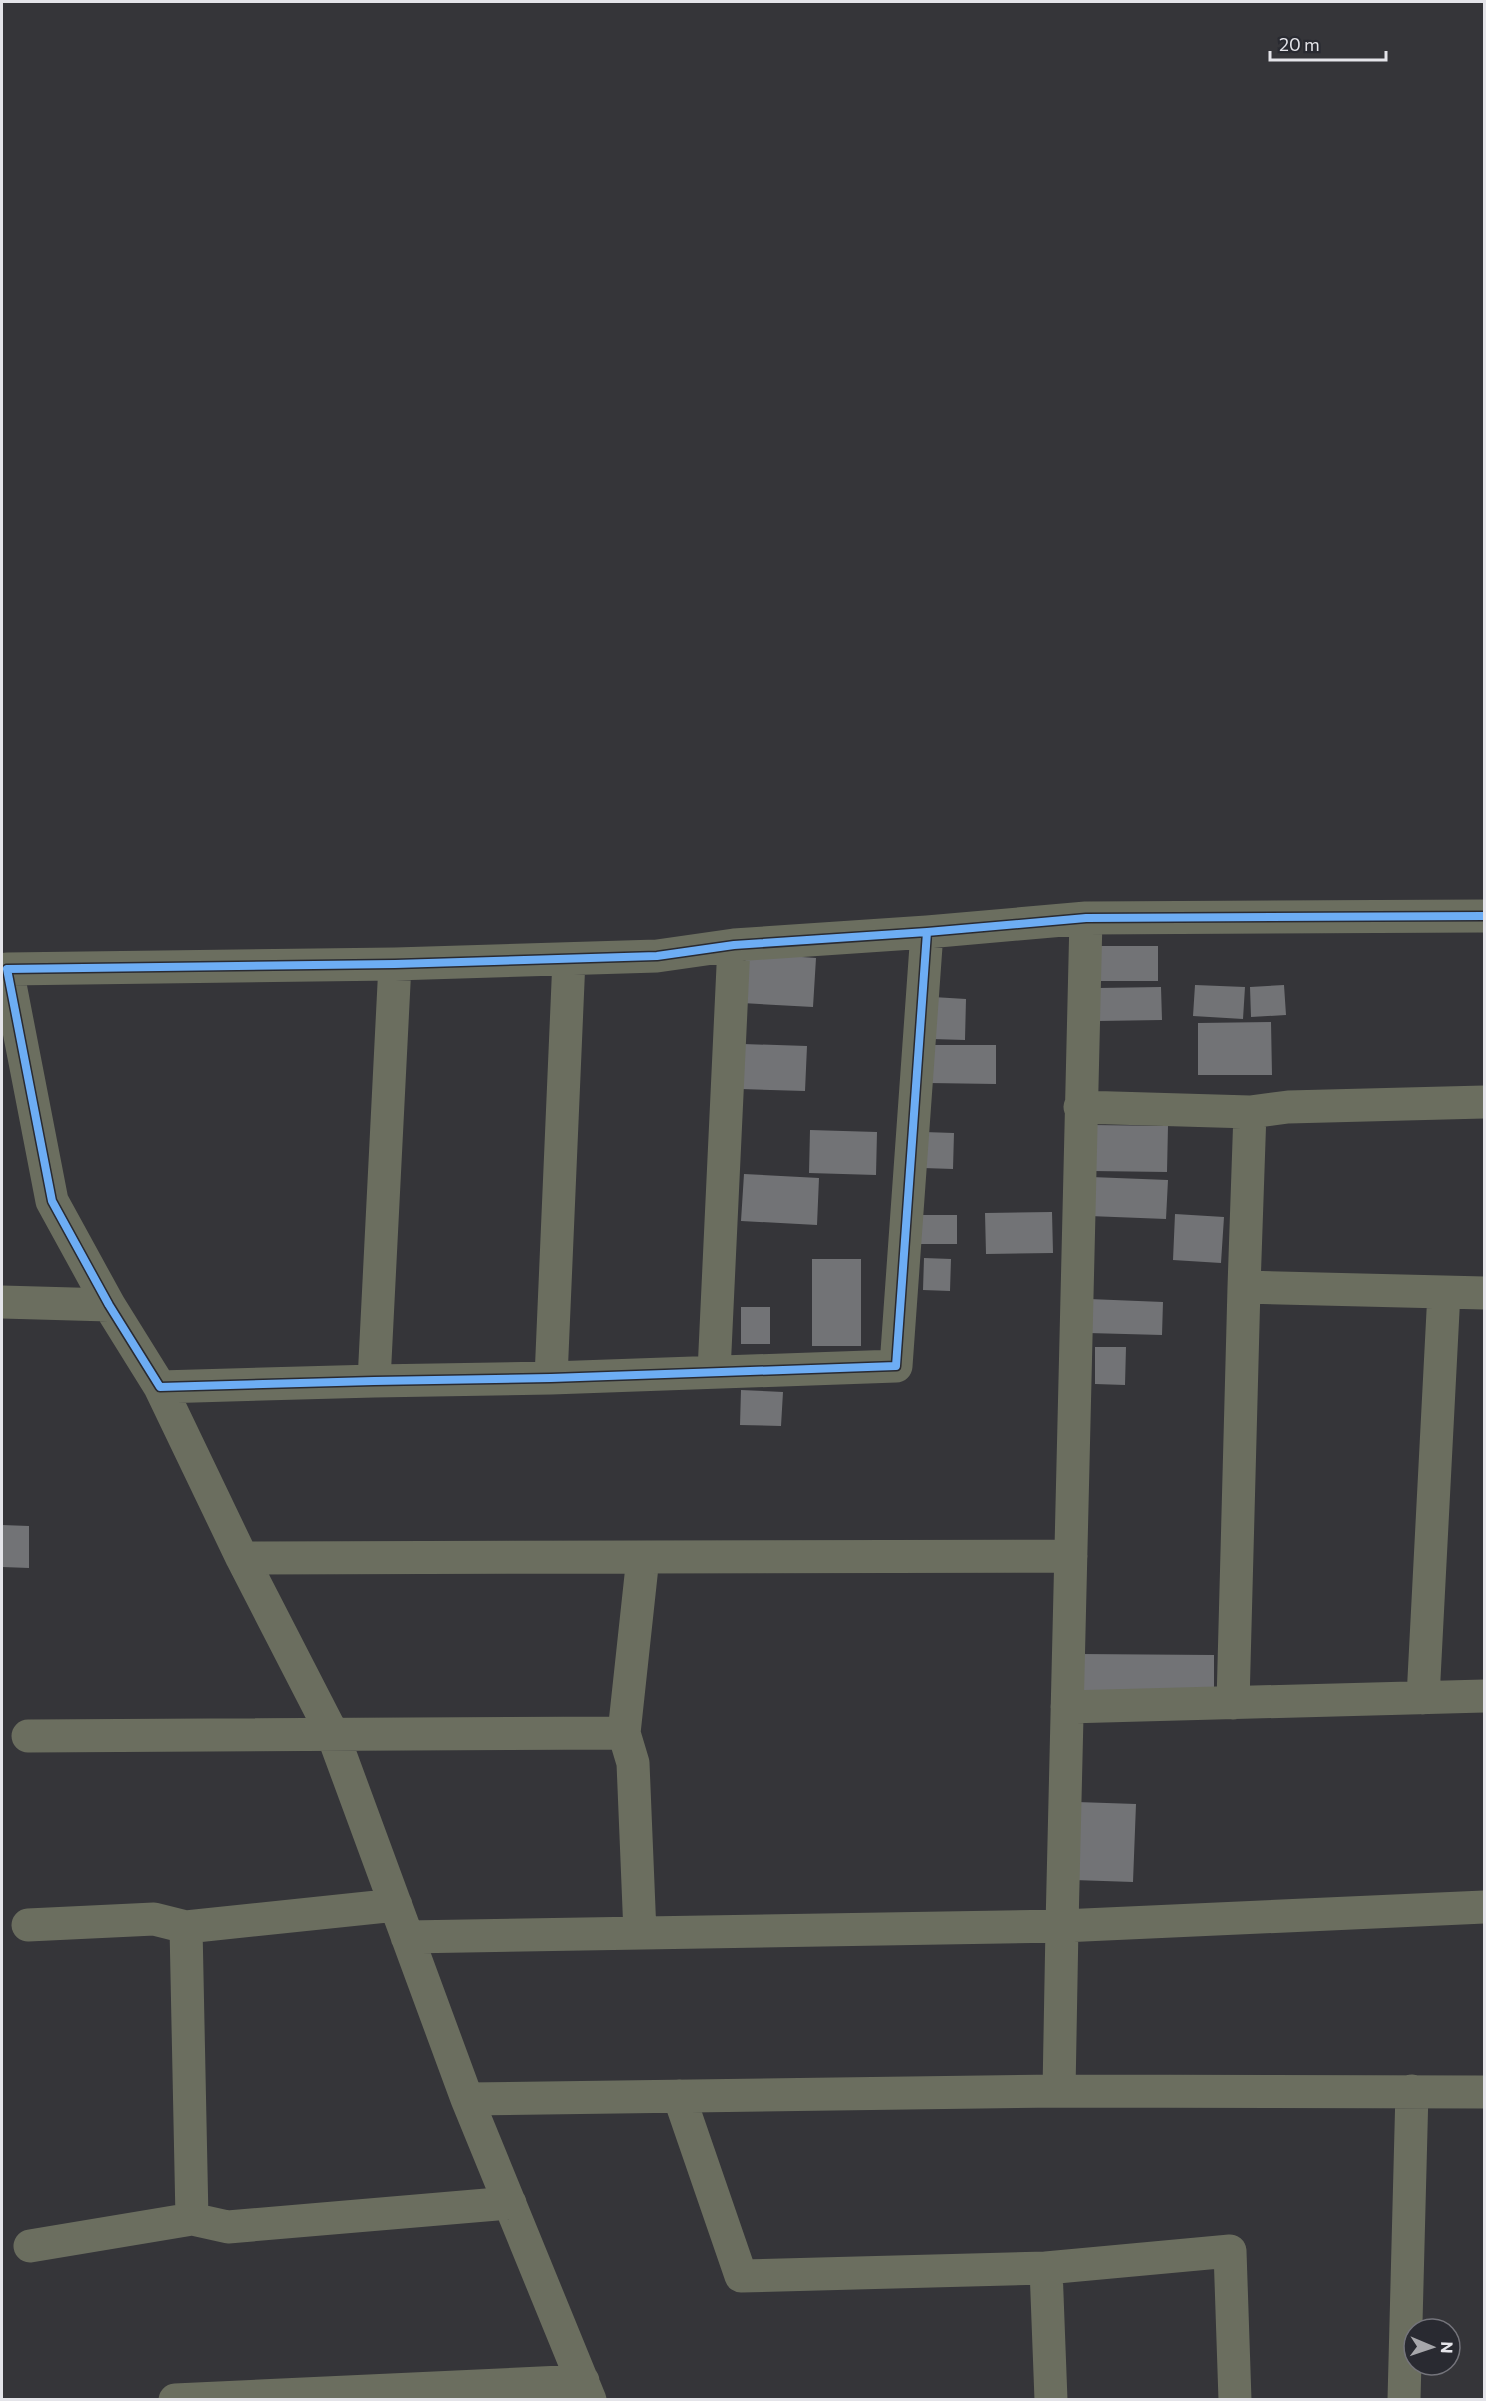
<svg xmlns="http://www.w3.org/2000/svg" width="1486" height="2401" font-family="Commissioner,sans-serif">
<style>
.building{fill:#727376}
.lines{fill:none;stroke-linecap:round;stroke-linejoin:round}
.minor{stroke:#6b6e5f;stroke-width:33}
.cycleway-casing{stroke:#292a31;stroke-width:11}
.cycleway{stroke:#6dadf4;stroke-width:8}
</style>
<rect width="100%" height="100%" fill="#353539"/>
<path class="building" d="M1096 946H1158V981H1096Z
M746 953 816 958 813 1007 742 1003Z
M1195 985 1245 987 1243 1019 1193 1016Z
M1284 985 1286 1015 1251 1017 1250 987Z
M1161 987 1162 1020 1098 1021V988Z
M933 997 966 999 965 1040 932 1039Z
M1271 1022 1272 1075H1198V1023Z
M743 1044 807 1046 805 1091 741 1089Z
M929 1045H996V1084L929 1083Z
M1093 1125 1168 1126 1167 1172 1092 1171Z
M810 1130 877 1132 876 1175 809 1173Z
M924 1132 954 1133 953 1169 923 1168Z
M744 1174 819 1178 817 1225 741 1221Z
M1091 1177 1168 1180 1166 1219 1089 1216Z
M1052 1212 1053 1253 986 1254 985 1213Z
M1175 1214 1224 1217 1221 1263 1173 1260Z
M918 1215H957V1244H917Z
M924 1258 951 1259 950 1291 923 1290Z
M812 1259H861V1346H812Z
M1089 1299 1163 1302 1162 1335 1088 1333Z
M741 1307H770V1344H741Z
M1095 1347H1126L1125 1385 1095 1384Z
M741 1390 783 1392 781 1426 740 1425Z
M2 1525 29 1526V1568L2 1567Z
M1080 1654 1214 1655V1693L1080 1692Z
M1077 1802 1136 1804 1133 1882 1074 1880Z"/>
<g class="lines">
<path class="minor" d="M1086 918 1062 1926 1484 1907
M927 932 896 1366 551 1378 374 1381 160 1387 109 1305 52 1201 7 969 395 964 657 956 734 945 927 932 1086 918 1484 916
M1080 1107 1250 1112 1244 1287 1444 1292
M1250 1112 1288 1107 1484 1102
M2 1302 109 1305
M714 1372 734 945
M551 1378 569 959
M374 1381 395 964
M160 1387 242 1558 333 1735 467 2099 590 2400
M242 1558 1071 1556
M1423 1698 1444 1292 1484 1293
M1233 1703 1244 1287
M1067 1707 1484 1696
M28 1736 624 1733
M28 1925 154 1919 186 1927 396 1905
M186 1927 192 2219
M640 1933 633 1763 624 1733 643 1557
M407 1937 1062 1926 1059 2091 467 2099
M1059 2091 1484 2092
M679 2096 741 2276 1046 2268 1051 2400
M30 2246 192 2219 228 2227 510 2203
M1046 2268 1230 2251 1235 2400
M175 2400 583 2381
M1404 2400 1412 2091"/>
<g class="cycleway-casing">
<path id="cycleway" d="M927 932 896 1366 551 1378 374 1381 160 1387 109 1305 52 1201 7 969 395 964 657 956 734 945 927 932 1086 918 1484 916"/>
</g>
<use href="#cycleway" class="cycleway"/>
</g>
<rect width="1486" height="2401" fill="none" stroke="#e4e4e9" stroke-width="6"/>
<g transform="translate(1432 2347) rotate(92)"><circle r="28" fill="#292a31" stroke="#74747b" stroke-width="1.5"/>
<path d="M0-4.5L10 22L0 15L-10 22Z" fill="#a7a7ab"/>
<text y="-9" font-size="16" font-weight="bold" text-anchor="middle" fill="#e4e4e9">N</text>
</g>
<path d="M1270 51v9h116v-9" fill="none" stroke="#e4e4e9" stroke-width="3"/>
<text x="1279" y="51" font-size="18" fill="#e4e4e9" stroke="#292a31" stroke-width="4.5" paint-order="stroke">20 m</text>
</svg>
